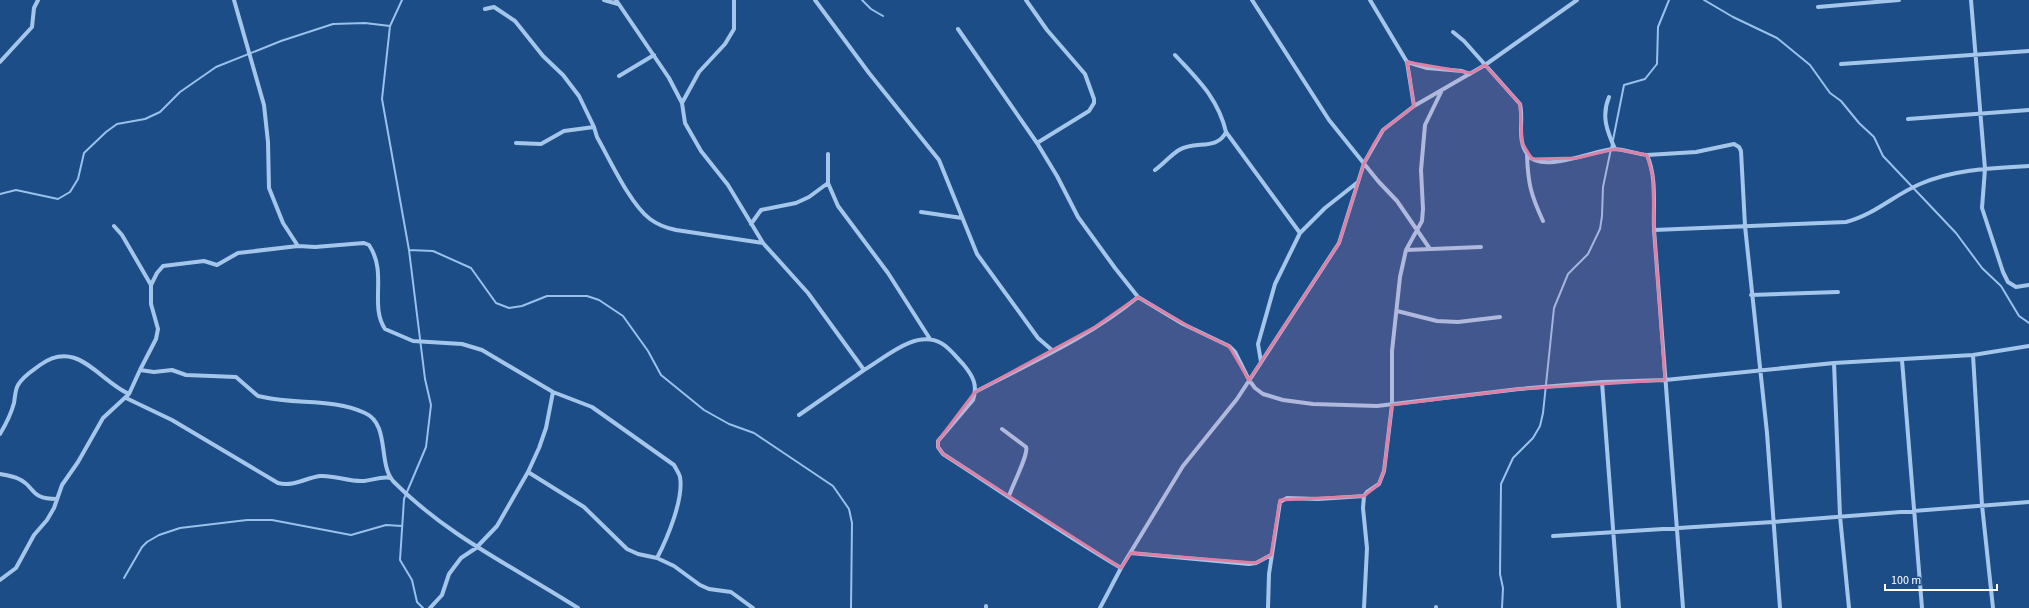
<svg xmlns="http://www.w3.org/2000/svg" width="2029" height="608" font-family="'Source Sans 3',sans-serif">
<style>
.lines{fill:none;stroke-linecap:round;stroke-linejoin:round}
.stream{stroke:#98c1ed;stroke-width:2}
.street{stroke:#a5c6eb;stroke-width:4}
.marked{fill:#dd80a5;fill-opacity:0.2;stroke:#dd80a5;stroke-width:3;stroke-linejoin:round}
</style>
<rect width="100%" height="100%" fill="#1c4d87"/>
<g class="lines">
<path class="stream" d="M402 0 390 26 382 99 409 250 425 379 431 405 426 447 404 499 400 560 412 580 417 602 423 608
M862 0 871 9 883 16
M1704 0 1733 17 1777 38 1810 65 1830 93 1841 101 1859 123 1874 137 1883 156 1956 233 1982 268 2001 286 2019 316 2029 323
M1613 140 1624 85 1645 79 1657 64 1658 27 1669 0
M0 194 16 190 58 199 70 192 78 179 84 153 106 132 117 124 145 119 160 112 180 92 216 67 281 41 333 24 365 23 390 26
M409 250 433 251 471 268 496 303 509 308 522 306 547 296H587L599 300 623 316 648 351 661 375 704 410 729 424 754 433 833 486 849 509 852 523 851 608
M124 578 142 547 147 542 159 535 180 528 247 520H272L351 535 386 525 402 526
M1502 608 1503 588 1500 574 1501 484 1513 458 1533 438 1540 426 1543 413 1554 308 1568 274 1588 254 1600 229 1602 216 1603 187 1612 144"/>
<path class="street" d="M234 0 264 105 268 142 269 188 283 223 298 246 315 247 364 243 369 245C388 273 369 305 385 329L413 341 462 344 482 350 553 392 592 407 674 465C676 469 679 473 680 477 684 499 667 539 657 558
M604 0 618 4
M616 0 669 78 682 103
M734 0V29L725 44 699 72 682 103 685 123 701 151 728 185 763 243 808 293 864 370 799 415
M815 0 869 73 939 160 977 254 1038 338 1053 351
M1026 0 1047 30 1085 74 1094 99V103L1089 111 1037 143
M1252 0 1329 120 1378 181 1397 201 1430 249
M1370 0 1407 62 1427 68 1462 71 1470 74
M1971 0 1985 169 1982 208 2003 272 2008 282 2016 287 2029 285
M1818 7 1899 0
M485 9 494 7 515 21 543 56 563 75 579 96 594 127
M958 29 1037 143 1057 176 1078 217 1115 268 1138 297 1183 324 1229 346 1235 352 1249 380 1255 388 1263 394 1283 400 1313 404 1377 406 1519 389 1602 382
M1453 32 1464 41 1520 104C1524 121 1516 140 1528 155 1542 174 1595 150 1613 149 1624 149 1636 154 1647 155 1657 178 1653 205 1654 230L1683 608
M1175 55C1198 80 1218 98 1226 132L1300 233
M0 62 32 27 34 8 38 0
M1407 62 1414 106
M1841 64 2029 51
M619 76 654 55
M1609 97C1601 116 1607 131 1615 149
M1908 119 2029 110
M516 143 541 144 564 131 594 127 597 137C610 160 630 204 650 219 658 225 666 228 676 230L763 243
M828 154V183L838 206 888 273 930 339
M1527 155C1528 184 1531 195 1543 221
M1647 155 1696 152 1734 144 1739 147 1741 151 1745 226 1767 433 1780 608
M1155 170C1163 164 1171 155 1179 150 1195 140 1217 151 1226 132
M921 212 962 218
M751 224 761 210 796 203 809 197 828 183
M1654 230 1846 222C1874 215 1894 195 1920 184 1954 169 1993 168 2029 166
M1406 250 1481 247
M151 285 157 273 163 266 204 261 217 265 238 253 298 246
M1751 295 1838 292
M1397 311 1437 321 1458 322 1500 317
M1973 355 1982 505 1993 608
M1902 360 1922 608
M1261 362 1258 344 1275 284 1300 233 1325 208 1358 182
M1834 363 1840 516 1849 608
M140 370 154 372 172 370 186 375 236 377 258 396 263 397C296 405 333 398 365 413 390 424 378 464 393 481 447 536 514 567 578 608
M864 370C885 358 915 329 941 343 950 348 956 357 963 364 973 376 978 385 973 400L938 441V447L943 454C1002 492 1060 532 1121 568
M975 392C1030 363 1090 337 1138 297
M126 398 172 420 278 483C294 487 305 478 320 476 335 475 349 482 364 481 373 480 382 476 391 478
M1002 429 1026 447C1029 454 1012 486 1009 496
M0 434C6 424 11 414 14 403 15 398 15 390 18 385 23 376 32 371 40 365 77 338 98 380 129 394
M528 472 584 507 627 549 638 554 657 558 674 566 700 585 709 589 731 592 753 608
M0 474C6 475 13 476 19 479 36 487 29 499 57 499
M1553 536 1773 522 2029 502
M1131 553 1249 564 1256 563 1271 555
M0 580 16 568 34 535 47 520 54 508 62 485 78 462 103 418 129 394 140 370 156 339 158 329 151 304V285L122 235 114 226
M1436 607V608
M430 608 442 595 449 574 461 558 476 548 497 526 528 472 539 448 546 428 553 392
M986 608V606
M1100 608 1121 568 1183 466 1237 399 1339 243 1364 163 1383 130 1414 106 1485 65 1577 0
M1268 608 1269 574 1280 502 1287 498 1318 499 1364 496
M1364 608 1367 548 1363 508 1364 496 1367 492 1379 484 1384 471 1392 405V351L1400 277 1406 250 1422 221 1423 209 1421 170 1425 125 1442 90
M1619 608 1602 382 1665 380 1834 363 1973 355 2029 346"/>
</g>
<path class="marked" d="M1407 62 1471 73 1485 65 1520 104 1522 143 1532 159 1577 158 1615 149 1647 155 1653 177 1654 230 1665 380 1519 389 1392 405 1384 471 1379 484 1364 496 1280 500 1271 555 1256 563 1131 553 1121 568 943 454 938 447V441L975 392 1095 327 1138 297 1195 330 1229 346 1249 380 1339 243 1364 163 1374 144 1383 130 1414 106Z"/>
<path d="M1885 584v6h112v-6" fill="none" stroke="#ffffff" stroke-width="2"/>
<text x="1891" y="584" font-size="12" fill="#ffffff" stroke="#1c4d87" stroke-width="3" paint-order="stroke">100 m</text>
</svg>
